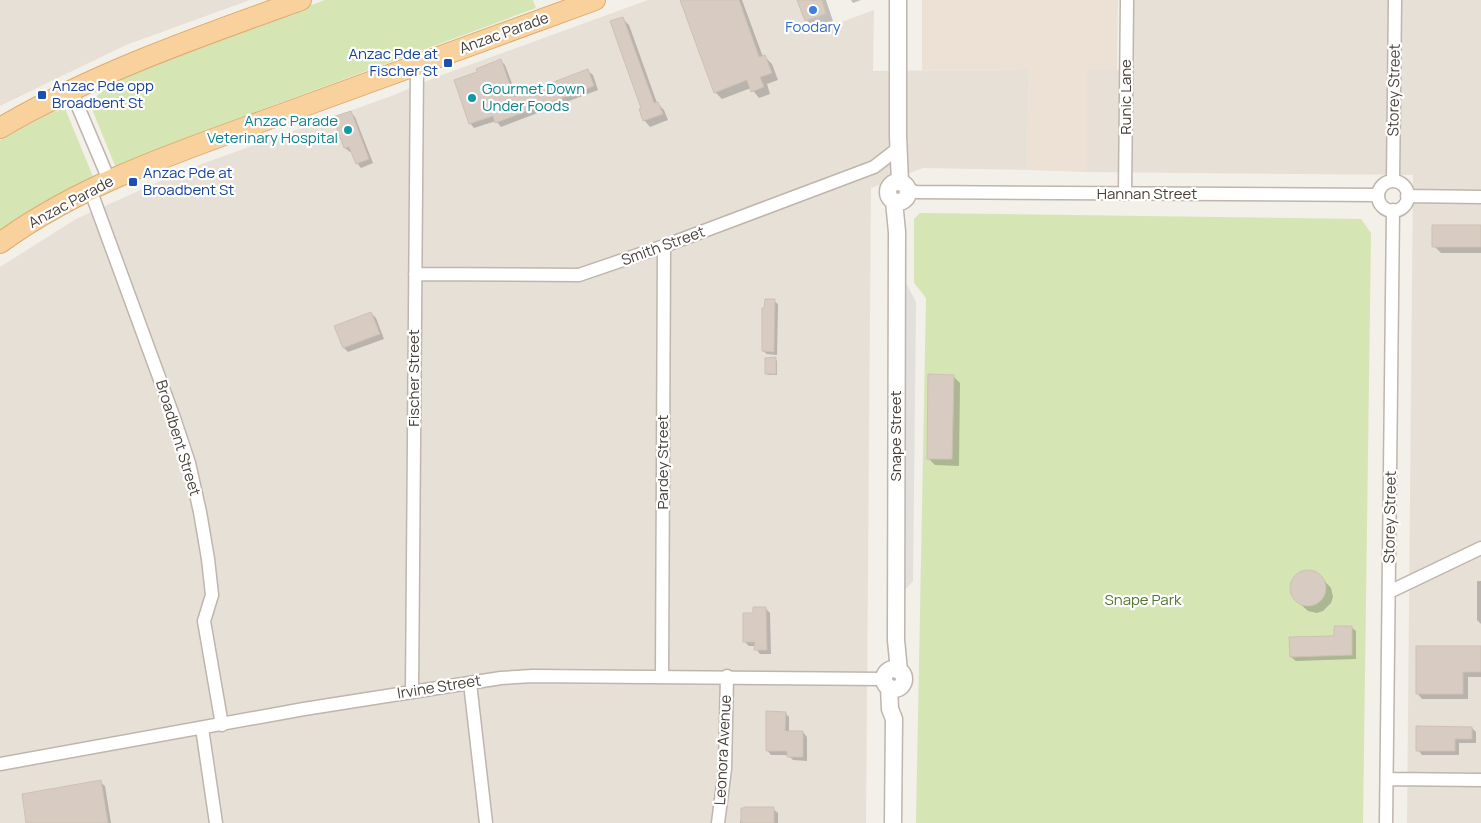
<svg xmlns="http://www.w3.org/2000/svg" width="1481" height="823" font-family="Manrope,sans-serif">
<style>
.residential{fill:#e7e0d7}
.education{fill:#ece1d4}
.green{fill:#d6e5b4}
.parking{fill:#e2dfdd}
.shadow{fill:#0003}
.building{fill:#d8ccc2;stroke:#cfc0b2}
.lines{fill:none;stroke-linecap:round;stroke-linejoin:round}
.minor-casing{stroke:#bfb5ac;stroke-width:15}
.tertiary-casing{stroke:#bfb5ac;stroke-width:19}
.primary-casing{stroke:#ddac6d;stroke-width:22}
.minor{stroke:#fff;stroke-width:12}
.tertiary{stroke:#fff;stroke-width:16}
.primary{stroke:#f9d19d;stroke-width:20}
.shop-dot{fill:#3f7fe0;stroke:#fff;stroke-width:2}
.transit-dot{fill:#1a4fb4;stroke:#fff;stroke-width:2}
.culture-dot{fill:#0f9aa8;stroke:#fff;stroke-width:2}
.labels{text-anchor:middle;stroke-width:4.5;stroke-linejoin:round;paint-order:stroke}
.shop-label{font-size:15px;fill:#366cbe;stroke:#fff}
.street-label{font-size:15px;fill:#473f38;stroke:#fff}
.transit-label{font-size:15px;fill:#164399;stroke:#fff;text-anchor:start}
.culture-label{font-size:15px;fill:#0d838f;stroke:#fff;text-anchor:start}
.park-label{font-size:15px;fill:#53762e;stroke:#fff}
</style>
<rect width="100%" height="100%" fill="#f3efe9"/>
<path class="residential" d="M0 0H250L126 45 0 106Z
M648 0H798L809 34 874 10 873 71 1029 69 1027 170 923 168 871 188 866 823H0V267L76 219 185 170 394 95 439 76Z
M1132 0H1481V823H1407L1413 175 1087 172V70H1132Z"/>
<path class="education" d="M922 0H1118L1117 70H1087V172L1027 170 1029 69 922 70Z"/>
<path class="green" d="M325 0H533L536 8 212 128 116 168 89 102 124 75Z
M64 106 94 179 0 232V140Z
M920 213 1361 219 1371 233 1363 823H916L926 298 914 283V219Z"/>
<path class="parking" d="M906 283 916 302 913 581 903 592Z"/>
<path class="shadow" d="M686 0H742L763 57H765L772 64 778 80 767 84 770 94 759 98 751 88 722 99 715 92Z
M799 0H826L833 21 813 27 806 20Z
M851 0H861L853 3Z
M622 18 629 25 657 103 664 110 668 120 650 127 644 120Z
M501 61 505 65 517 97 588 71 593 75 598 90 501 127 496 121 474 128 470 123 479 73Z
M351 113 355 117 373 163 361 168 357 163 352 151 350 152 345 148 334 118Z
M1481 227V253H1441L1434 246Z
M774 301 778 304 777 355 767 354 763 351Z
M371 313 376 318 384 339 348 352 344 348 336 327Z
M775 359 777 361V375H768L766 373Z
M953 376 960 383 959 466 935 465 928 458Z
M1304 572H1314L1319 575 1331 588 1333 597 1331 603 1323 611 1317 613 1308 611 1296 600 1292 593 1291 587 1295 578Z
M1477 581H1481V624L1477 620Z
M766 609 770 613 771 654H760L756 649V646H749L744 641 754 614Z
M1351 627 1356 631V659L1296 661 1291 657 1335 638Z
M1481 648V677H1468V699H1422L1417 693Z
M785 713 789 717V732H803L807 737V761L793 760 788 755H771L767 750Z
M1472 728 1476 732V743H1459V755H1422L1418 750Z
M100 782 105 786 111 823H27Z
M773 809 778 813V823H740V821Z"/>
<path class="building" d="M680 0H739L759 57 765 55 772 73 760 77 764 87 751 92 747 80 714 93Z
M797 0H822L826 14 805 21Z
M623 17 654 103 658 102 663 114 643 121 639 109 641 108 610 21Z
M501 59 514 97 588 69 594 86 495 123 493 116 469 124 454 80 477 72 476 69Z
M351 111 369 159 356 164 349 147 344 148 333 117Z
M1432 225H1481V247H1432Z
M765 299H775L774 352 762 351V308H764Z
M371 312 380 334 343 348 334 326Z
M776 357V374H765V358Z
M928 374 954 375 952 459H927Z
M1290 588a18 18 0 1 1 36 0a18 18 0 1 1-36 0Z
M753 607H766L767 650H754L755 642H743V613H753Z
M1334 626H1352V655L1290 657 1289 637 1334 636Z
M1416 646H1481V672H1463V694H1416Z
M766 711 786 712 785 731H803V757H787V751H766Z
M1416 726 1472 727V739H1455V751H1416Z
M101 780 108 823H26L22 794Z
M744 807H774V823H741V808H744Z"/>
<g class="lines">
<g class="minor-casing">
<path id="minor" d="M71 90 109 180
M1393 181 1395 0
M1378 196a15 15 0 1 1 30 0a15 15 0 1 1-30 0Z
M90 189 174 418 189 463 200 512 208 559 212 595 204 621 222 725
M908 189 916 192 1378 195
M1125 194 1127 0
M1407 196 1481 197
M415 274 579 275 664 246 874 167 896 150
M1389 592 1481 548
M662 677 664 246
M470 683 486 823
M412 691 417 65
M202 728 216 823
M0 764 304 709 501 678 532 676 884 679
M1387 779 1481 780
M718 823 725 769 727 676
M1386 823 1393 210"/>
</g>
<g class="tertiary-casing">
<path id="tertiary" d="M898 0V136L900 182
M888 192a10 10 0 1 1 20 0a10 10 0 1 1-20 0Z
M894 201 897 232 896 640 899 671
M884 679a10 10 0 1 1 20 0a10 10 0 1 1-20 0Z
M889 687 890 709 894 719 893 823"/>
</g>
<g class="primary-casing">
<path id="primary" d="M0 128C94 73 198 37 301 0
M0 243C85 181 187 149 285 113 388 76 491 38 595 0"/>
</g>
<use href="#minor" class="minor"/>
<use href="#tertiary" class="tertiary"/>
<use href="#primary" class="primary"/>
</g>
<circle class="shop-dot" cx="813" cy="10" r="5"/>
<g class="transit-dot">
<rect x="443" y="58" width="10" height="10" rx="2.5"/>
<rect x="37" y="90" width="10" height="10" rx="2.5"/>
<rect x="128" y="177" width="10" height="10" rx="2.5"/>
</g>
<g class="culture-dot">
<circle cx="472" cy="98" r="5"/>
<circle cx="348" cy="130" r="5"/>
</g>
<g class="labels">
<g class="shop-label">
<text x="813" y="32">Foodary</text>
</g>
<g class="street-label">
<text transform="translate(504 33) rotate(-20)" y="5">Anzac Parade</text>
<text transform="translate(1394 90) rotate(-89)" y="5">Storey Street</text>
<text transform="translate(1126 97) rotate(-90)" y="5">Runic Lane</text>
<text x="1147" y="199">Hannan Street</text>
<text transform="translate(71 202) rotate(-28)" y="5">Anzac Parade</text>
<text transform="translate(663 246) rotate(-20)" y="5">Smith Street</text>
<text transform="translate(414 378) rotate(-90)" y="5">Fischer Street</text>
<text transform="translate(896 436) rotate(-90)" y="5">Snape Street</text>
<text transform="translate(178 438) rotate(73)" y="5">Broadbent Street</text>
<text transform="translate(663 462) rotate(-90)" y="5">Pardey Street</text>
<text transform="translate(1390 517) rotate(-89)" y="5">Storey Street</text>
<text transform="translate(439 687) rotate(-9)" y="5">Irvine Street</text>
<text transform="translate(723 750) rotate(-87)" y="5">Leonora Avenue</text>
</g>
<g class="transit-label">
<text x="438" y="59" text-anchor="end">Anzac Pde at<tspan x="438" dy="17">Fischer St</tspan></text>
<text x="52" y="91">Anzac Pde opp<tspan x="52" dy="17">Broadbent St</tspan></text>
<text x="143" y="178">Anzac Pde at<tspan x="143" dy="17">Broadbent St</tspan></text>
</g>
<g class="culture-label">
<text x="482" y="94">Gourmet Down<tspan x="482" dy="17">Under Foods</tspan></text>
<text x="338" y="126" text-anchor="end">Anzac Parade<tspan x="338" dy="17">Veterinary Hospital</tspan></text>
</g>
<g class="park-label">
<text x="1143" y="605">Snape Park</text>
</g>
</g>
</svg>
